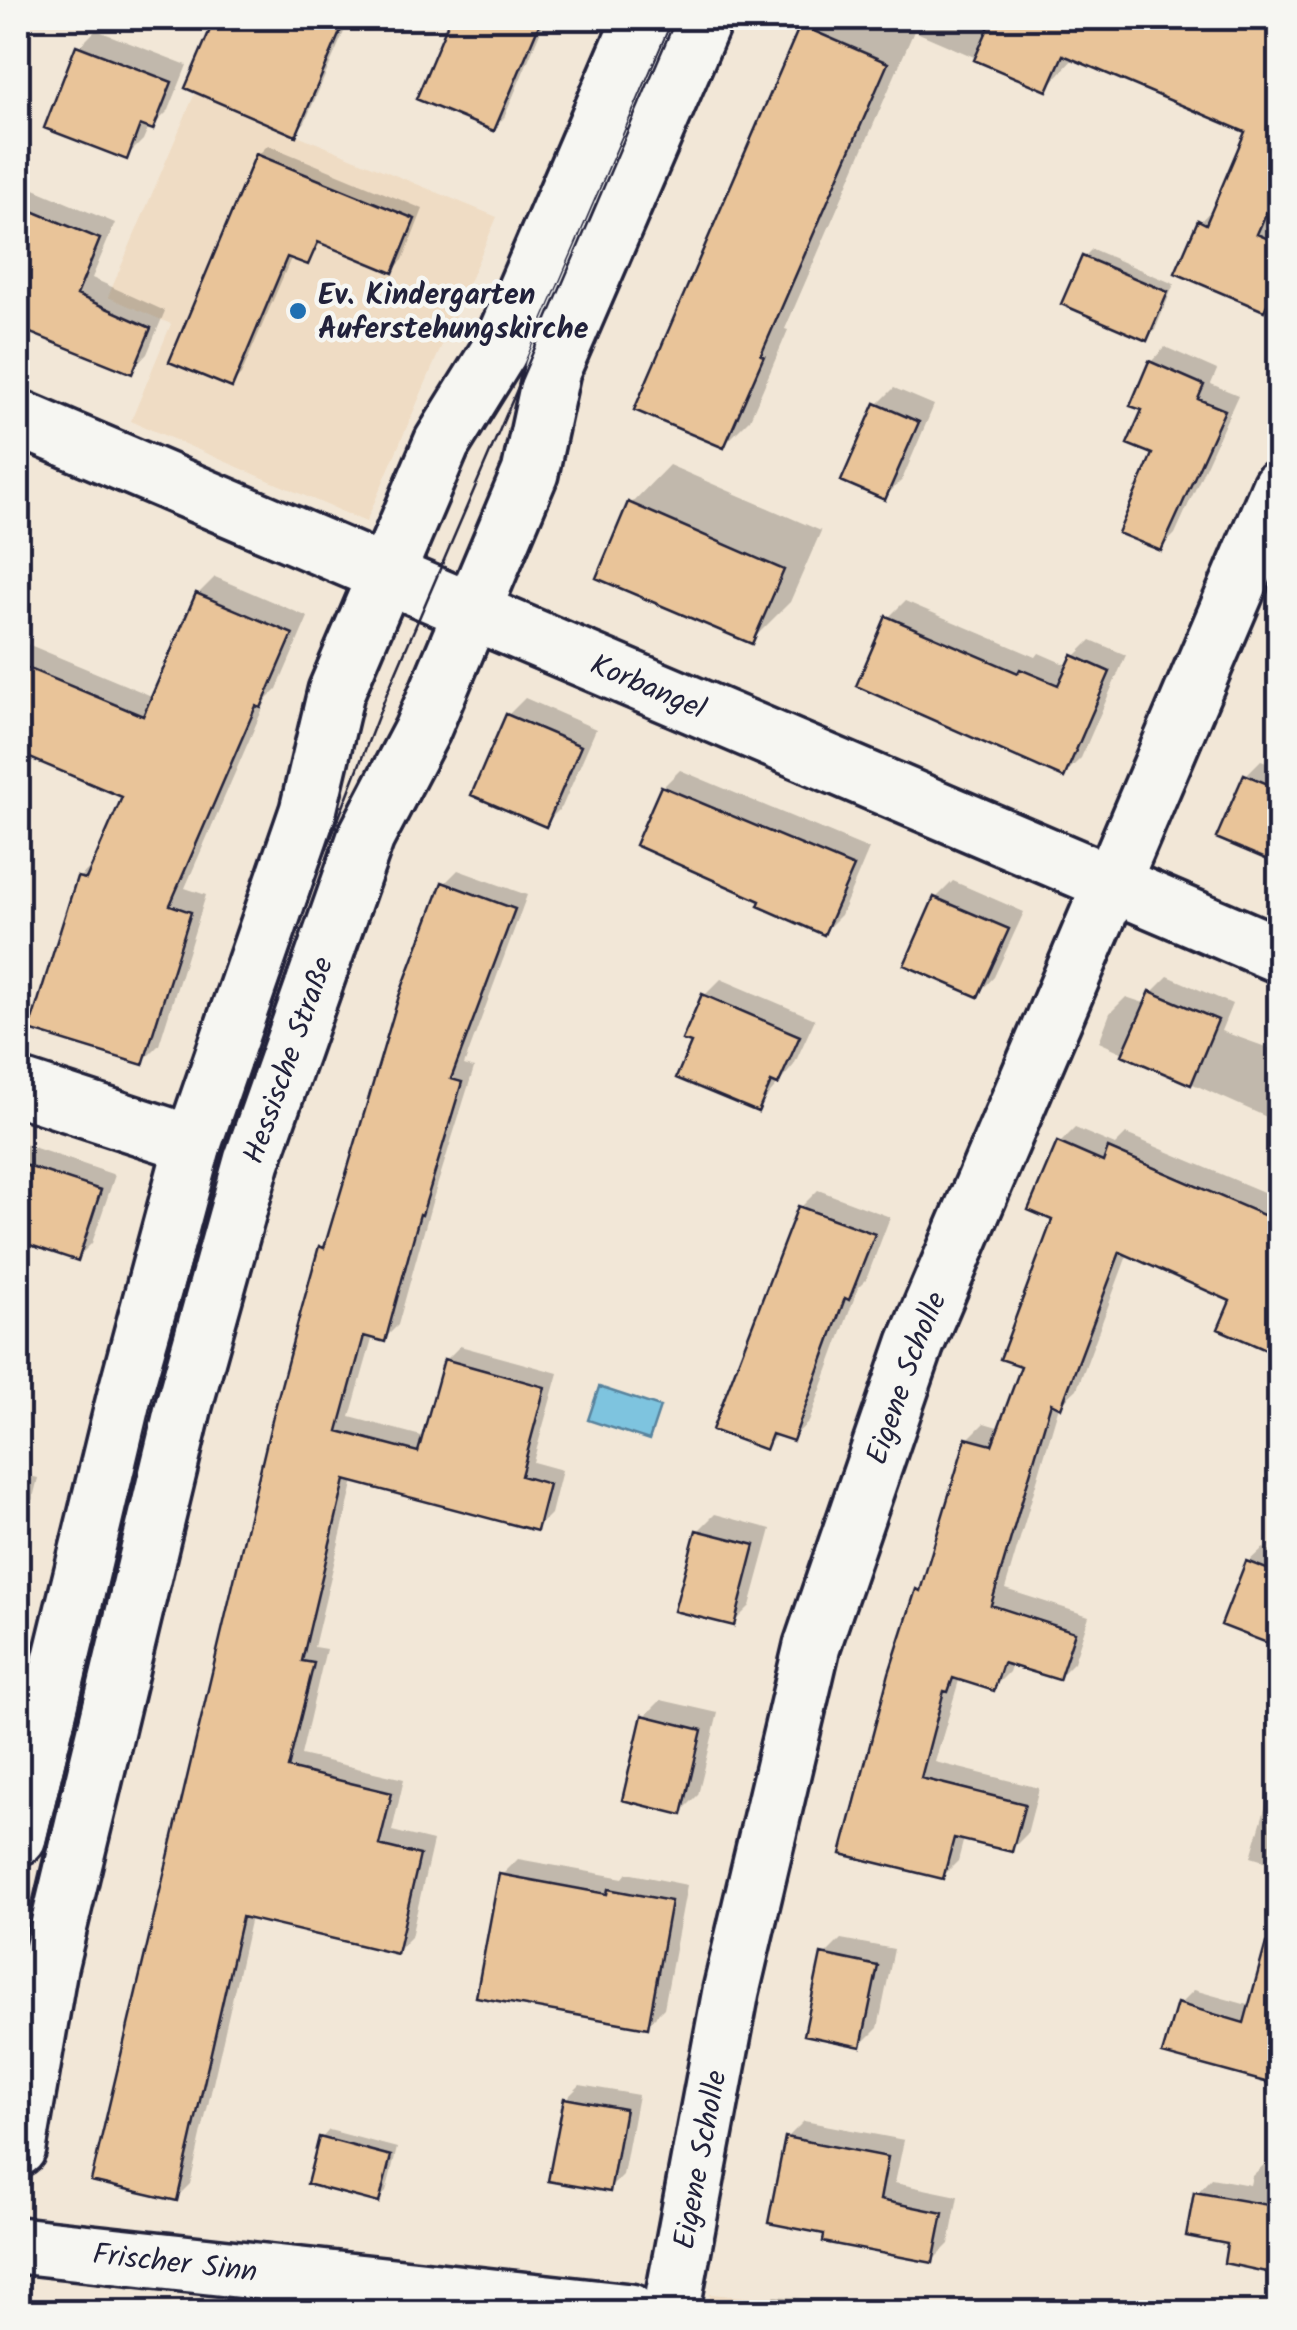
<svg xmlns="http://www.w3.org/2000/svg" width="1297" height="2330" font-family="Kalam,sans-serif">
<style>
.built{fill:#efdcc4}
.water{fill:#7ec4df;stroke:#59839d;stroke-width:2.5}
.shadow{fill:#0003}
.building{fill:#e9c499;stroke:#22223b;stroke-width:2.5}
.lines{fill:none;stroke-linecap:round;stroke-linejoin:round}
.minor-casing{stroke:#22223b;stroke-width:62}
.minor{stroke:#f6f6f2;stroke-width:55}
.tram{stroke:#22223b;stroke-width:2.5}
.poi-dot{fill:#1f6fb2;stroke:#f6f6f2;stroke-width:4}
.labels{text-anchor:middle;stroke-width:9;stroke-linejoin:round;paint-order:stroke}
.poi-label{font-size:30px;font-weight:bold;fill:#22223b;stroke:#f6f6f2;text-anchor:start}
.street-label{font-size:30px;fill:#22223b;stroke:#f6f6f2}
</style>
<rect width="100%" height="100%" fill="#f2e7d7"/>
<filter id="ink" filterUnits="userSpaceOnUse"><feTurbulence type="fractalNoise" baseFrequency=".01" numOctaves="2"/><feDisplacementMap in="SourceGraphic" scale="20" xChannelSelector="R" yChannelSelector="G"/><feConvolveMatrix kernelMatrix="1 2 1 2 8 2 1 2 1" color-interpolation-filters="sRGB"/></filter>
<g filter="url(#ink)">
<path class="built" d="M195 93 497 217 366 522 131 421 171 324 108 297Z
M710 2294 910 2312H709Z"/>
<path class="water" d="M599 1387 660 1407 649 1440 588 1420Z"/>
<path class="shadow" d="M218 18H350L305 122 295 133 188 86Z
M453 18H546L504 118 493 128 420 97Z
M806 18H1280V292L1264 308 1200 222 1216 205 1248 131 1075 57 1046 88 914 31 785 329 788 330 750 419 724 445 637 408Z
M96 30 187 65 169 110 152 127 149 126 143 140 126 157 79 47Z
M268 145 423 209 403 260 393 270 322 241 307 262 292 256 241 375 231 385 258 155Z
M20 183 115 223 92 278 165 311 147 354 131 371 18 326V186Z
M1092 249 1174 284 1155 330 1147 338 1084 257Z
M1165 347 1217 370 1211 384 1238 395 1175 534 1161 548 1155 453 1145 409 1151 362Z
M894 388 934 405 902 480 885 497 877 405Z
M669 465 821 531 790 602 751 641 631 504Z
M215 577 308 617 277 689 267 699 185 888 206 895 159 1045 142 1062 79 878 97 861 125 796 18 750V651L25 643 154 697 198 594Z
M905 601 1036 657 1039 653 1069 666 1074 657 1091 640 1126 655 1081 758 1064 775 888 618Z
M525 698 596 729 562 807 545 824 508 715Z
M1261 760 1280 767V863L1246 775Z
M680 770 869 849 841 915 824 932 763 900 663 787Z
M458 870 527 895 464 1065 474 1068 432 1202 398 1325 384 1339 373 1336 350 1417 425 1437 446 1360 460 1346 558 1373 533 1462 562 1470 551 1514 537 1528 354 1480 314 1647 326 1649 301 1755 404 1779 392 1831 433 1841 411 1937 397 1951 251 1917 190 2184 176 2198 321 1248 330 1239 444 884Z
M953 881 1024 912 994 977 978 994 936 898Z
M1168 976 1232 1004 1221 1031 1280 1052V1123L1099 1042 1110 1013 1126 997 1147 1004 1152 992Z
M721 979 815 1019 794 1065 757 1109 695 1042 704 996Z
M1075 1128 1115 1145 1126 1134 1280 1199V1351L1233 1299 1128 1253 1077 1389 1059 1406 1005 1589 1089 1616 1074 1662 1058 1678 1012 1663 1009 1672 993 1688 960 1677 935 1762 1039 1788 1027 1834 1011 1850 964 1838 958 1861 942 1877 844 1852 918 1591 924 1584 968 1439 984 1423 1001 1428 1024 1364 1055 1218 1059 1144Z
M18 1142 115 1175 92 1243 77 1258 18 1239Z
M818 1190 890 1217 866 1280 858 1288 809 1422 792 1438 778 1434 766 1447 801 1207Z
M18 1473 38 1478 18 1558Z
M715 1514 771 1529 750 1606 733 1623 698 1531Z
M1263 1548 1280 1554V1645L1248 1562Z
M661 1700 718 1713 698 1795 681 1812 644 1717Z
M1280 1775V1866L1251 1857 1273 1781Z
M518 1859 623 1878 627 1873 687 1885 664 2008 647 2025 501 1876Z
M841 1939 894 1949 878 2028 861 2045 824 1956Z
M1194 1990 1251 2006 1280 2083 1179 2005Z
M580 2085 638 2095 623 2175 609 2189 566 2099Z
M804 2121 904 2140 895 2183 958 2196 949 2244 932 2261 787 2138Z
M329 2130 397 2148 386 2192 378 2200 321 2139Z
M1280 2135V2272L1230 2242 1197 2193 1211 2178 1250 2185 1252 2176 1267 2162 1274 2163Z
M775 2296 929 2308 933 2305 992 2309V2312H759Z"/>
<path class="building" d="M215 18H346L296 136 185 88Z
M450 18H542L494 131 416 99Z
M974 18H1280V182L1257 234 1280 244V276L1264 311 1175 273 1198 220 1206 224 1245 132 1063 55 1047 91 974 60 990 24Z
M800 25 888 63 761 355 764 356 724 448 634 410Z
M76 45 172 82 153 130 140 125 127 160 44 128Z
M256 154 415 219 393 273 318 242 308 265 287 257 232 388 169 362Z
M18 205 100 239 77 295 151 328 132 374 18 328Z
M1082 256 1168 292 1147 341 1061 304Z
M1149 361 1204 385 1198 399 1225 410 1161 551 1118 533 1152 454 1127 444 1142 410 1130 406Z
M875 403 919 422 885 500 841 481Z
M628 502 784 570 752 644 596 578Z
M196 593 293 634 261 708 256 706 170 905 191 912 143 1065 29 1030 77 877 86 879 122 797 18 753V664L143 716Z
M886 616 1018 673 1020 669 1058 685 1072 655 1110 672 1064 778 856 686Z
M506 714 581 746 546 827 471 795Z
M1244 774 1280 789V865L1216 838Z
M661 786 854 867 824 935 758 906 760 901 635 845Z
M442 882 515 909 451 1079 462 1082 422 1215 420 1214 385 1342 364 1336 338 1431 418 1452 444 1359 545 1387 521 1476 549 1484 537 1531 345 1480 302 1661 314 1663 288 1768 392 1793 379 1845 420 1855 397 1954 242 1917 177 2201 91 2181 274 1412 299 1318 319 1246 324 1248 399 996Z
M934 897 1009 929 978 997 904 965Z
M1150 991 1218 1020 1191 1085 1122 1055Z
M702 994 800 1036 778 1085 771 1082 758 1112 676 1078 691 1043 682 1040Z
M1057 1142 1103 1162 1108 1148 1280 1222V1356L1218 1329 1230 1301 1120 1252 1061 1408 1051 1403 991 1605 1075 1632 1059 1680 1003 1663 994 1691 953 1678 948 1692 944 1691 921 1778 1025 1804 1012 1852 954 1838 943 1879 841 1854 889 1673 916 1589 920 1591 966 1438 992 1445 1021 1366 1000 1359 1052 1220 1028 1210Z
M18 1163 101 1190 78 1261 18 1241Z
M798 1206 875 1234 849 1300 845 1298 793 1441 772 1434 766 1450 712 1430Z
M696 1530 755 1545 734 1626 674 1611Z
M1246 1561 1280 1574V1648L1221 1625Z
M642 1715 702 1730 682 1815 622 1800Z
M499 1874 607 1894 608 1889 671 1901 648 2028 476 1997Z
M1266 1943 1280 1945V2086L1162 2054 1177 2003 1244 2023Z
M821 1954 878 1966 861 2047 804 2035Z
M564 2098 625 2109 610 2192 548 2181Z
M319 2137 391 2156 379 2203 307 2184Z
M785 2137 888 2157 880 2200 943 2213 933 2263 823 2242 824 2234 768 2223Z
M1194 2192 1280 2207V2275L1224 2263 1227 2244 1186 2236Z"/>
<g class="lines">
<g class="minor-casing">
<g id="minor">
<path id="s1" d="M18 418 1280 955"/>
<path d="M18 1087 193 1144"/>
<path d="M18 1837 126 1394 193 1144 308 811 336 692 442 443 499 351 642 18"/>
<path id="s2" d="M18 2148 49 1967 184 1405 252 1161 366 837 422 730 530 473 552 370 704 18"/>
<path id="s3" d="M18 2245 630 2312"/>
<path id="s4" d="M671 2312 731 1991 812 1646 916 1343 1280 487"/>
</g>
</g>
<use href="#minor" class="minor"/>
<path class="tram" d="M18 1963 152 1399 222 1154 316 877 387 693 676 18"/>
</g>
</g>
<circle class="poi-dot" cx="298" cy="311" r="10"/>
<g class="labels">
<g class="poi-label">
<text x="318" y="304">Ev. Kindergarten<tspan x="318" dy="34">Auferstehungskirche</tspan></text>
</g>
<g class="street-label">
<text dy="10" stroke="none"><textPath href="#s1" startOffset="685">Korbangel</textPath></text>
<text dy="10" stroke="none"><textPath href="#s2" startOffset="1122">Hessische Straße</textPath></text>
<text dy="10" stroke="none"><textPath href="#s4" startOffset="965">Eigene Scholle</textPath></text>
<text dy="10" stroke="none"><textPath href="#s4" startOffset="155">Eigene Scholle</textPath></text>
<text dy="10" stroke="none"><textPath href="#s3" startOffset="158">Frischer Sinn</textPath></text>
</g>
</g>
<rect width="1297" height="2330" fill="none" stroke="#f6f6f2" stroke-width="60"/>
<rect x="30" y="30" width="1237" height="2270" fill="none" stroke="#22223b" stroke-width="4" filter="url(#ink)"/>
</svg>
